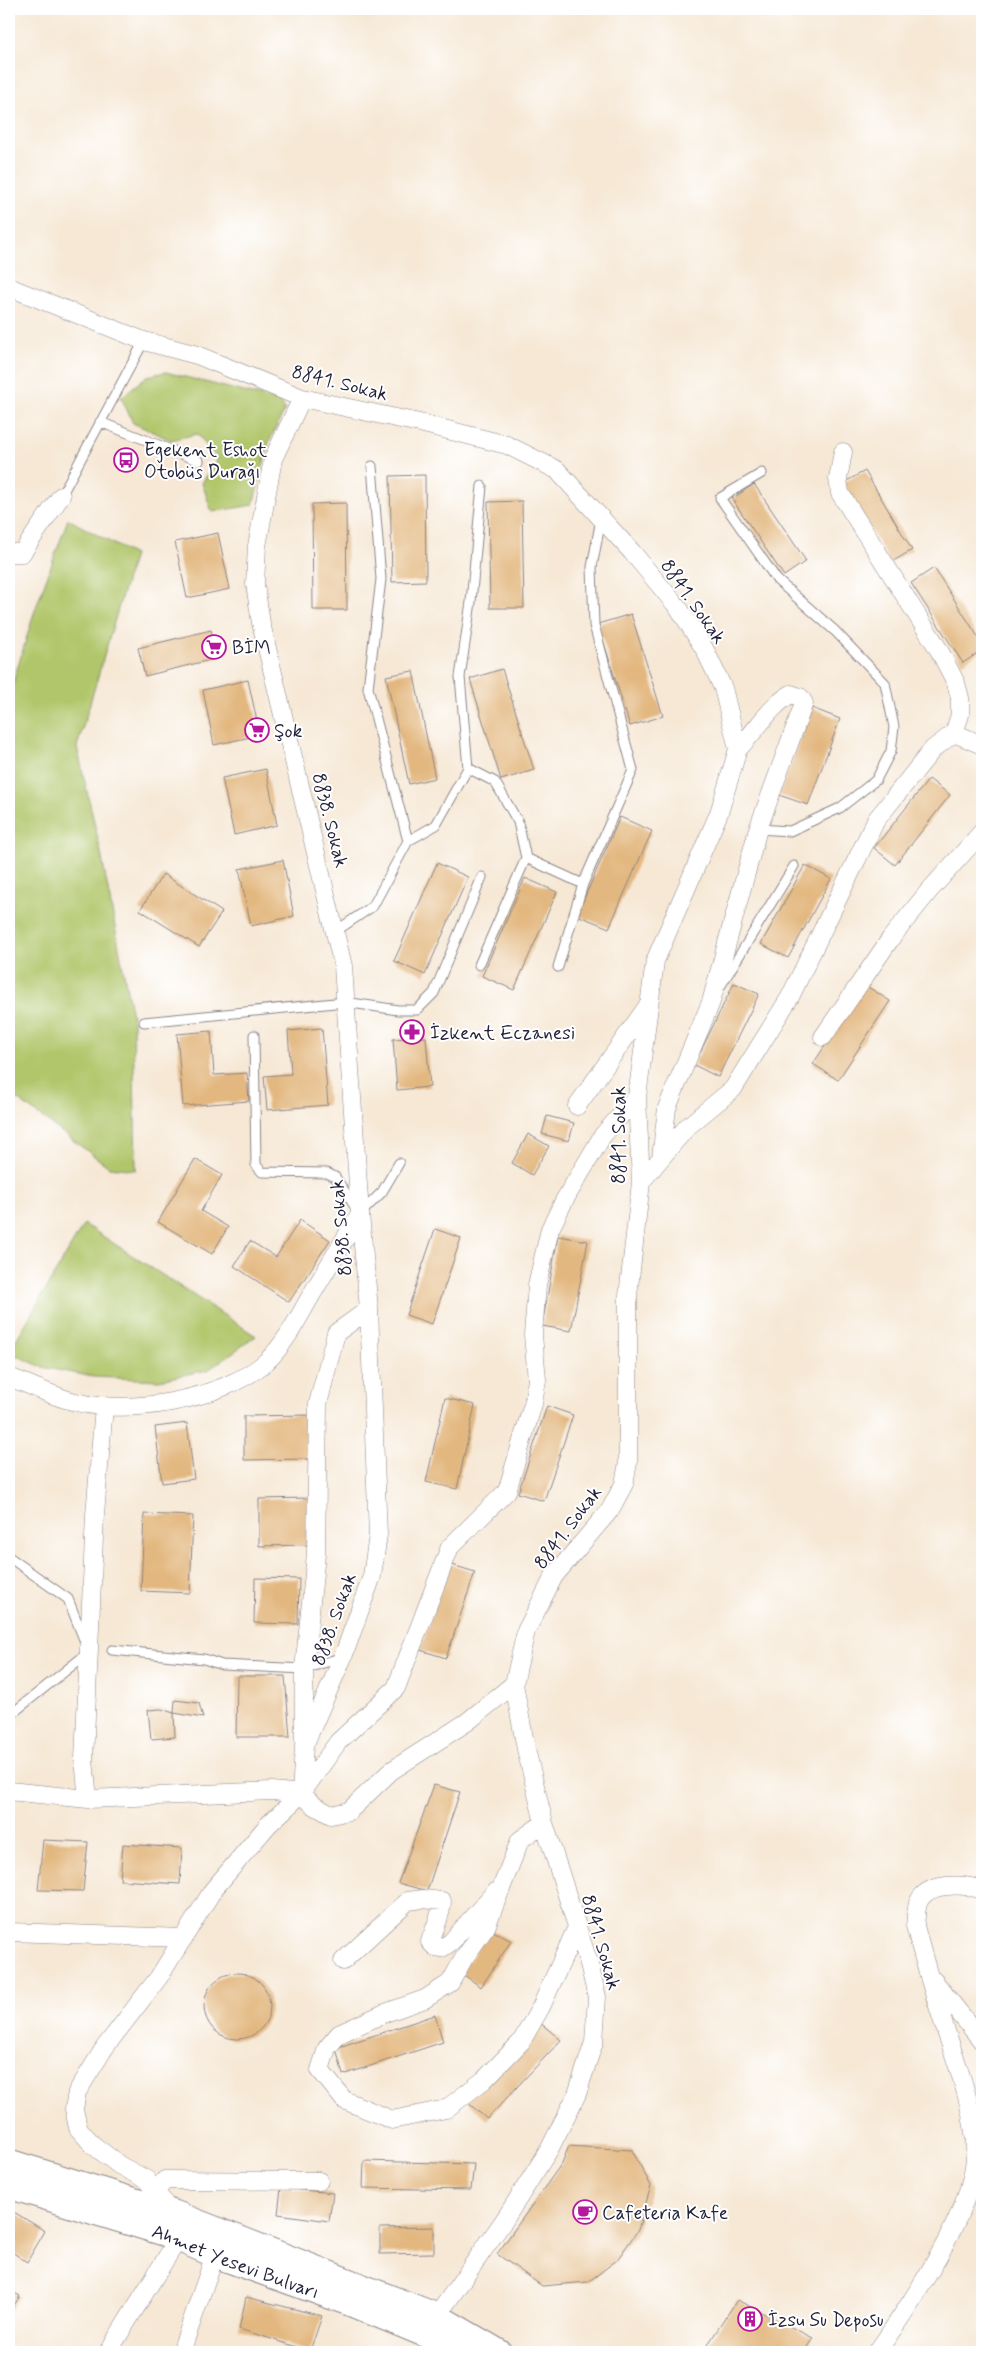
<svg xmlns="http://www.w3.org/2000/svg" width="991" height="2361" font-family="Mynerve,sans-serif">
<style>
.green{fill:#b1c66a;stroke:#6a7452}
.building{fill:#e3b880}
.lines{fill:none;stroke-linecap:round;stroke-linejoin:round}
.lane-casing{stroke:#8c8588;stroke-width:11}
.street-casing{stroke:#8c8588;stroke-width:19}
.secondary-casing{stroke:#8c8588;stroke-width:27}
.lane{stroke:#fff;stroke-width:9}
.street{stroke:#fff;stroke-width:18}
.secondary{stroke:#fff;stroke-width:25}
.labels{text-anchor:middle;stroke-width:4;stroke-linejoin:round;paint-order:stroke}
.street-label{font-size:19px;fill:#22223b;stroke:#fff}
.poi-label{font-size:19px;fill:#22223b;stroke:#fff;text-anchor:start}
</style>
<rect width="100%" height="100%" fill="#fff"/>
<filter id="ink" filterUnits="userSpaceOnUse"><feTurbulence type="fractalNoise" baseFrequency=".02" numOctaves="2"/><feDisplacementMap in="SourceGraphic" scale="10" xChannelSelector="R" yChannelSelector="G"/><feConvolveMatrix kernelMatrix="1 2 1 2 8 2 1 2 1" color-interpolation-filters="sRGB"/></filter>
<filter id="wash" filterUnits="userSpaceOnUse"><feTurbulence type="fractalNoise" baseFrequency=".0096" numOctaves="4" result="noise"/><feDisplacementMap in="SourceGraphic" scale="20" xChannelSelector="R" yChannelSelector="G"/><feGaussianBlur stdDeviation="1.12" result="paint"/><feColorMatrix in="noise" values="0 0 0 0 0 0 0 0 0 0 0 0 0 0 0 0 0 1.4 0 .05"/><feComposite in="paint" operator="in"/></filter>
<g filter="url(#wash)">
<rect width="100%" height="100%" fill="#f6e8d5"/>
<path class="green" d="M166 372 279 401 285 409 269 442 253 505 212 512 202 483 218 459 197 434 171 440 133 423 121 397 147 376Z
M68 519 134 555 77 747 101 853 133 1021 136 1170 109 1167 9 1093V696L34 613Z
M84 1224 256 1336 208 1370 159 1380 94 1377 42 1367 9 1352Z"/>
<g id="blocks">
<path class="building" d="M865 471 912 550 890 563 843 483Z
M425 475 426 581 392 582 390 476Z
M754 484 806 561 784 576 732 499Z
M522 501 524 608H490L488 502Z
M346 503 347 610H313L312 504Z
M218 533 230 589 187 598 175 542Z
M934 568 982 643V650L963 663 911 583Z
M631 614 663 716 630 726 598 624Z
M211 630 218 658 145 676 138 648Z
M502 669 534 770 501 780 470 679Z
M413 671 435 778 409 784 386 676Z
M248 680 260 735 214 745 203 690Z
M812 708 840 719 808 805 779 795Z
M266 769 277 825 234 835 222 778Z
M929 779 950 795 895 865 874 848Z
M620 817 652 831 609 928 577 915Z
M283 860 294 916 251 926 239 869Z
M437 863 468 877 425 975 394 961Z
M805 865 831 879 788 958 761 944Z
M163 874 222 912 199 947 140 910Z
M525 878 557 892 514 990 482 976Z
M734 983 759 994 718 1077 694 1065Z
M865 985 890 1001 838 1080 813 1064Z
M322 1028 328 1105 267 1110 264 1076 291 1074 288 1031Z
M211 1031 214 1075 247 1073 249 1101 183 1106 177 1034Z
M426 1037 430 1087 397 1090 393 1039Z
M547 1116 574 1123 569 1141 542 1134Z
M528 1134 549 1146 532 1175 512 1163Z
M195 1159 222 1175 201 1211 228 1227 212 1254 158 1222Z
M300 1220 330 1240 289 1302 234 1266 250 1241 276 1257Z
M435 1229 461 1238 432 1324 406 1315Z
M558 1236 588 1241 571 1331 542 1326Z
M445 1398 475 1405 457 1489 426 1482Z
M547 1406 573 1415 544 1501 518 1493Z
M311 1415V1459L244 1460V1416Z
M187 1423 194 1479 162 1483 155 1427Z
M309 1498 310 1545 259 1546V1499Z
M144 1514 193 1516 190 1593 141 1591Z
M449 1564 475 1572 446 1658 420 1650Z
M255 1578 299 1579 298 1624 254 1623Z
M237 1676H285L290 1737H236Z
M175 1700 199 1703 203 1718 174 1713Z
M161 1709 174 1713 175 1737 151 1739 148 1710Z
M434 1785 460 1792 427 1891 398 1883Z
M43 1840 88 1842 83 1891 38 1890Z
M123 1844 182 1848 180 1884 120 1880Z
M490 1929 511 1941 481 1987 461 1973Z
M204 2006a33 33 0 1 1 66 0a33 33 0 1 1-66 0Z
M435 2015 443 2042 343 2075 336 2048Z
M539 2022 561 2040 487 2119 467 2102Z
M569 2146 632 2150 651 2186 638 2230 617 2260 588 2282 542 2286 497 2254 562 2163Z
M364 2161 474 2164 471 2190 363 2188Z
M281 2188 333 2193 329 2221 278 2214Z
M9 2209 45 2231 27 2262 9 2250Z
M434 2227V2253L380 2254V2228Z
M9 2290 20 2296 9 2313Z
M246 2297 322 2316 310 2351 239 2329Z
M737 2300 813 2338 804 2352H703Z"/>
</g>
</g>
<g filter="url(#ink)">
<use href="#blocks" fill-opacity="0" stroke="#8c8588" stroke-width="1"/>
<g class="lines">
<g class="lane-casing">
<path id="lane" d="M100 422 199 461
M61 496 144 341
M468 768 495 782 518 822 526 858 479 965
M758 829 790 831 840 808 876 780 891 751 894 727 885 683 835 631 777 580 720 498 762 473
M408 841 436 825 468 768 460 677 471 602 482 486
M526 858 583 884 633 770 594 625 592 567 601 519
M336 931 373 906 408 841 368 688 381 579 372 466
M558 967 583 884
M720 987 794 866
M144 1022 345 1002 398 1010H417L434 993 482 877
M254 1035 256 1165 262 1172 327 1173 335 1177 360 1214 382 1192 399 1163
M9 1557 68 1599 89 1652 9 1716
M112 1650 204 1659 222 1665 304 1669 343 1657"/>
</g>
<g class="street-casing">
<path id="street" d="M9 287 144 341 197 355 302 398 424 424 507 445 557 470 632 552 680 610 705 650 723 688 738 749 719 813 655 961 637 1097 641 1182 628 1296V1463L624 1484 610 1510 554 1576 526 1631 514 1684 526 1749 544 1823 589 1964 597 1997 594 2042 577 2094 549 2150 505 2219 437 2316 433 2327
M302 398 273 459 257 546 255 584 261 623 343 966 360 1214 369 1309 378 1535 372 1576 343 1657 304 1746 301 1794 315 1806 331 1815 349 1811 391 1771 467 1722 514 1684
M9 553H22L61 496
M954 733 982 745
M823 1037 891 938 929 891 982 832
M577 1106 649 1004
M661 1158 667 1108 711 1002 758 829 804 703 800 697 791 694C770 706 756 731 738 749
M641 1182 687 1127 733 1089 790 997 876 820 933 749 954 733 960 715V698L956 683 939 650 840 493 838 479 843 452
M9 1377C28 1384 46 1393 65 1399 122 1418 222 1401 267 1361 285 1344 297 1320 309 1299 326 1270 343 1242 360 1214
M304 1739V1669L316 1554 318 1404 336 1333 369 1309
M9 1791 88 1799 272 1791 301 1794
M88 1799 84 1760 95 1515 104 1406
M544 1823 520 1840 486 1927 464 1958 450 1983 425 1999 385 2013 339 2034 327 2048 320 2070 344 2100 392 2120 446 2109 484 2080 521 2042 541 2007 577 1927
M9 1932 184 1938
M343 1961 408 1901 423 1899 442 1901C442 1915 434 1928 430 1942L435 1947 442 1948 451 1942 495 1892
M934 1981 982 2041
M155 2192 147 2180 119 2165 93 2145 78 2128 74 2109 77 2092 105 2047 159 1977 213 1890 268 1825 301 1794 338 1742 396 1688 450 1547 507 1491 533 1404 537 1380 533 1335 537 1285 550 1229 565 1199 603 1135 637 1097
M163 2201 155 2192 165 2180 319 2181
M108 2352 178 2239
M181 2352 215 2255
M877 2352C910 2305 972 2214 975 2157 977 2116 958 2067 945 2028 934 1995 924 1960 915 1926 916 1919 916 1910 918 1903 927 1881 964 1884 982 1890"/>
</g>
<g class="secondary-casing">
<g id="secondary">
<path d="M9 2162 174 2213 437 2316 499 2352"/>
<path id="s1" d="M9 2186 167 2234 215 2255 349 2303 429 2336 456 2352"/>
</g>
</g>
<use href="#lane" class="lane"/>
<use href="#street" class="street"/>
<use href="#secondary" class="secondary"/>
</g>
</g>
<defs>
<g id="bus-ring" transform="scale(1.25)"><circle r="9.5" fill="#fff" stroke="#b5179e" stroke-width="1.5"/><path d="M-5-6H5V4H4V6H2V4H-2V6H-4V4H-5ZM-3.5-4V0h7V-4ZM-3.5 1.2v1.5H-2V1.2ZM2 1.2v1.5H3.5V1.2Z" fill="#b5179e"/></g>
<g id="supermarket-ring" transform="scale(1.25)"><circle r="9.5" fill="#fff" stroke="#b5179e" stroke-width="1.5"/><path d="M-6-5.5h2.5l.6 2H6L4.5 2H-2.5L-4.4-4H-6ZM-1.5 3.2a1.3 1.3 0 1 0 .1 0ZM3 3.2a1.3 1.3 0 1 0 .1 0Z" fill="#b5179e"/></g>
<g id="pharmacy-ring" transform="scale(1.25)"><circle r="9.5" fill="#fff" stroke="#b5179e" stroke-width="1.5"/><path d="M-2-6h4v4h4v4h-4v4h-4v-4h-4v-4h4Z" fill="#b5179e"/></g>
<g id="cafe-ring" transform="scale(1.25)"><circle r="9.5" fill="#fff" stroke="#b5179e" stroke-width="1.5"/><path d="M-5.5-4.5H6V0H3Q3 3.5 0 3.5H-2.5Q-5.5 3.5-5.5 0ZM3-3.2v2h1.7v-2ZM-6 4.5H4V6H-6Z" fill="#b5179e"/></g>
<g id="building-ring" transform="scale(1.25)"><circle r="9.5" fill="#fff" stroke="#b5179e" stroke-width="1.5"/><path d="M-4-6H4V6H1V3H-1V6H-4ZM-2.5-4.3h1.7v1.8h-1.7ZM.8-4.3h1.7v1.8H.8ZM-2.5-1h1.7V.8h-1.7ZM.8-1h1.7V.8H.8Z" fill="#b5179e"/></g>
</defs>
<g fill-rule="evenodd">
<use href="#bus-ring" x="126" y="460"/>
<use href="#supermarket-ring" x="214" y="647"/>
<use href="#supermarket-ring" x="257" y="730"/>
<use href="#pharmacy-ring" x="412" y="1032"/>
<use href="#cafe-ring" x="585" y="2212"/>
<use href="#building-ring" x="750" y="2319"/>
</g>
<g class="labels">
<g class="street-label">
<text transform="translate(340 382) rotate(14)" y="7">8841. Sokak</text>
<text transform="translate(694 601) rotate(55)" y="7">8841. Sokak</text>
<text transform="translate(331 820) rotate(76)" y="7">8838. Sokak</text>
<text transform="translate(618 1135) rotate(-90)" y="7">8841. Sokak</text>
<text transform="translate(340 1228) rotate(-95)" y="7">8838. Sokak</text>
<text transform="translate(567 1527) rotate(-53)" y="7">8841. Sokak</text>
<text transform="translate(333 1619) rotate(-70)" y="7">8838. Sokak</text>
<text transform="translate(602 1942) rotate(74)" y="7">8841. Sokak</text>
<text dy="7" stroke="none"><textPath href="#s1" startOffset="239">Ahmet Yesevi Bulvarı</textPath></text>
</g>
<g class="poi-label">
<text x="144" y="456">Egekent Eshot<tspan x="144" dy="22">Otobüs Durağı</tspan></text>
<text x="232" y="654">BİM</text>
<text x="274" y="737">Şok</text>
<text x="430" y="1039">İzkent Eczanesi</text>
<text x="602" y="2219">Cafeteria Kafe</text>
<text x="768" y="2326">İzsu Su Deposu</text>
</g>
</g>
<rect width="991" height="2361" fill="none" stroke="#fff" stroke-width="30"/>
</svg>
